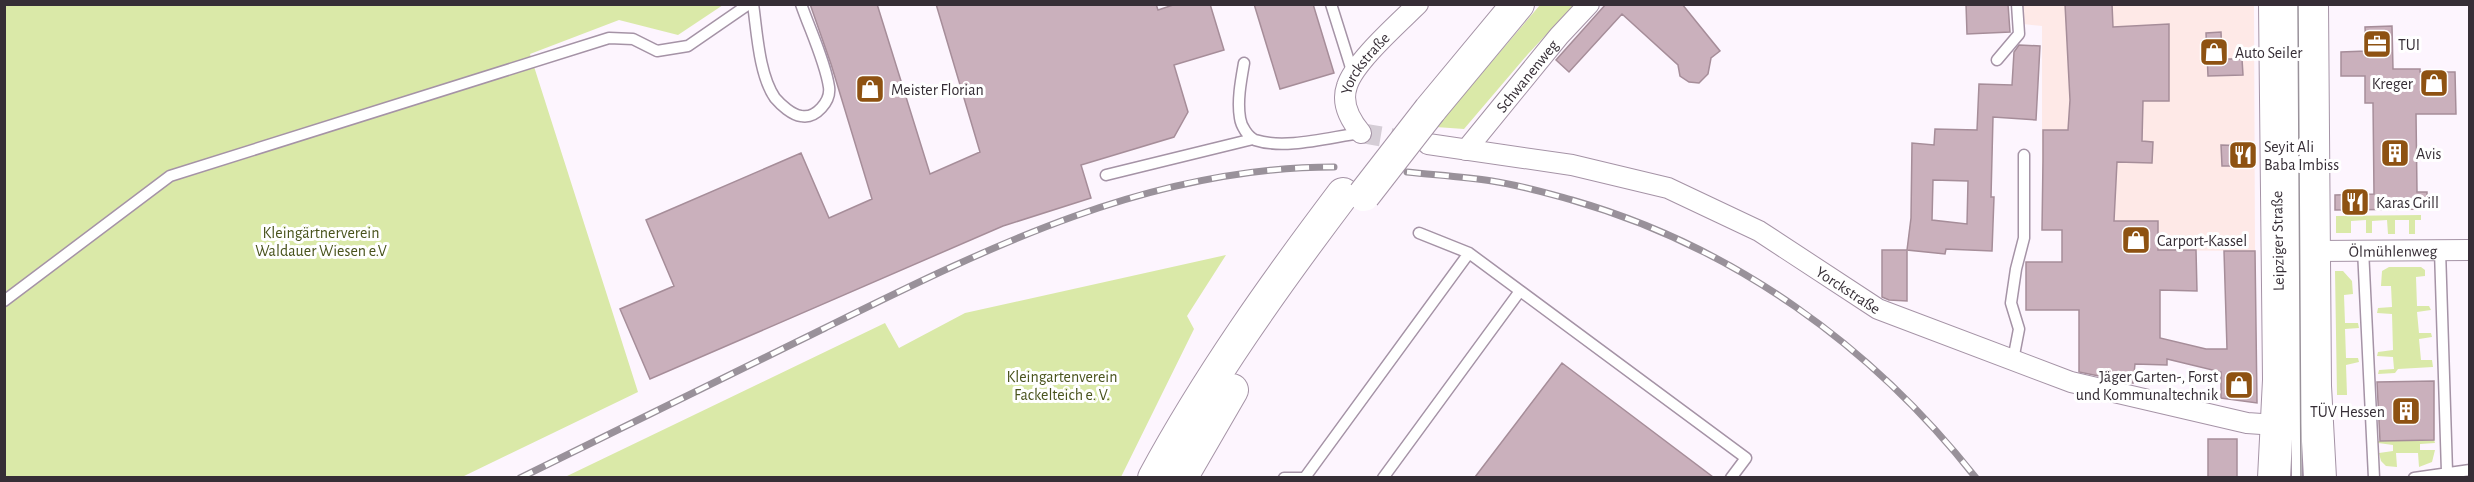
<svg xmlns="http://www.w3.org/2000/svg" width="2474" height="482" font-family="'Alegreya Sans',sans-serif">
<style>
.commercial{fill:#fee9e7}
.green{fill:#dae9a8}
.building{fill:#cab0bc;stroke:#a68d99;stroke-width:1.5;fill-rule:evenodd}
.lines{fill:none;stroke-linecap:round;stroke-linejoin:round}
.minor-tunnel{stroke:#d5cdd6;stroke-width:20;stroke-dasharray:20 10;stroke-linecap:butt}
.service-casing{stroke:#a593a6;stroke-width:13}
.minor-casing{stroke:#a593a6;stroke-width:22}
.primary-casing{stroke:#a593a6;stroke-width:34}
.service{stroke:#fff;stroke-width:10}
.minor{stroke:#fff;stroke-width:20}
.primary{stroke:#fff;stroke-width:32}
.tram{stroke:#99919a;stroke-width:1.5}
.rail-casing{stroke:#99919a;stroke-width:7}
.rail{stroke:#fff;stroke-width:4.5;stroke-dasharray:14;stroke-linecap:butt}
.primary-bridge-casing{stroke:#a593a6;stroke-width:34;stroke-linecap:butt}
.primary-bridge{stroke:#fff;stroke-width:32}
.labels{text-anchor:middle;stroke-width:6;stroke-linejoin:round;paint-order:stroke}
.poi-label{font-size:16px;fill:#362e36;stroke:#fff;text-anchor:start}
.street-label{font-size:16px;fill:#362e36;stroke:#fff}
.park-label{font-size:16px;fill:#49531d;stroke:#fff}
</style>
<rect width="100%" height="100%" fill="#fdf5fe"/>
<path class="commercial" d="M2013 5H2254L2255 251 2114 250V230H2042V26L2014 23Z"/>
<path class="green" d="M4 5H723L678 35 619 20 530 54 638 392 462 477H5Z
M1540 5H1574L1528 54 1464 129 1436 127Z
M2421 215V220H2415V234H2409V220H2395V234H2388L2387 220 2372 221V233H2366V220L2351 221V233H2336V216Z
M1226 255 1187 316 1194 329 1121 477H565L885 323 899 348 965 313Z
M2389 267H2421L2425 270V276L2416 277 2417 306H2429L2431 310 2417 312 2419 333H2431L2432 337 2419 339 2421 360H2432L2433 367 2398 369 2395 373 2378 374 2379 370 2394 369 2393 357 2377 356 2378 352 2393 350 2392 314 2377 313 2378 308 2392 307 2391 286H2381L2382 271Z
M2335 271H2343L2352 281 2353 294 2344 295 2345 323H2358L2359 328 2345 329 2346 358H2358L2359 362 2346 365 2347 395H2337Z
M2434 440 2435 443 2420 444V450H2435L2432 462 2419 467 2418 453H2396L2397 467 2386 466 2381 461 2379 453 2393 451V445L2378 443V441Z"/>
<path class="building" d="M810 4H877L930 174 980 152 936 4H1156L1158 10 1176 4H1210L1224 50 1174 65 1188 112 1174 137 1081 165 1091 198 1003 226 650 379 620 309 674 286 646 220 801 153 829 218 872 199 831 64Z
M1254 4H1313L1334 73 1280 89Z
M1606 4H1682L1720 51 1711 58 1708 74 1699 83 1689 82 1680 76 1678 65 1622 14 1569 72 1556 60Z
M1966 4H2008L2010 32 1967 34Z
M2065 4H2112L2113 27 2169 24V101H2143L2142 141 2153 142 2152 163 2117 162 2114 221H2158V250H2196L2197 291 2160 290V338L2206 349H2227L2224 251H2255L2257 403 2221 398V372L2167 359V365L2135 364 2133 383 2079 372V310H2026V262H2062V230H2042L2043 160V130H2068L2070 100Z
M2392 26 2393 69H2420V72H2455L2456 114H2416L2417 192H2427V209L2335 210V195L2374 194 2373 103H2365V76H2341V52L2366 51 2365 27Z
M2221 32 2222 59H2242L2243 75 2208 76 2206 33Z
M2019 45 2040 46 2036 120 1993 117 1991 197H1994L1992 251 1946 249 1945 254 1907 250 1911 218 1912 143 1934 145 1935 129 1977 130 1979 84 2012 85 2014 52ZM1933 180 1968 181 1967 224 1932 220Z
M2221 145 2250 146V166H2222Z
M1882 250H1907V301L1889 300 1882 297Z
M1562 363 1713 477H1475Z
M2434 381V440L2380 441 2377 382Z
M2208 439H2237V477H2208Z"/>
<g class="lines">
<path class="minor-tunnel" d="M1361 133 1414 142"/>
<g class="service-casing">
<path id="service" d="M753 4C757 32 759 75 775 98 781 105 792 115 801 116 816 119 831 101 829 87 825 61 810 30 801 4
M1331 4 1353 74
M2294 4 2297 478
M1997 60 2019 34 2017 4
M1244 63C1241 80 1237 101 1240 118 1241 126 1248 137 1255 140 1285 150 1330 137 1361 133
M1106 175 1253 139
M1419 233 1469 253 1746 458 1731 478
M2363 249 2374 478
M2440 250 2447 472
M4 301 170 176 609 38 633 39 657 51 688 46 749 4
M2013 360 2019 329 2011 303 2016 269 2024 238V155
M1306 476 1469 253
M1284 478H1307
M1383 478 1520 291
M2414 478 2470 470"/>
</g>
<g class="minor-casing">
<g id="minor">
<path id="s1" d="M1361 133C1350 120 1341 103 1347 86 1354 62 1400 22 1418 4"/>
<path id="s2" d="M1428 144 1572 165 1668 188 1759 231 1878 309 2071 382 2247 423 2276 425"/>
<path id="s3" d="M1466 150 1559 36 1589 4"/>
<path id="s4" d="M2315 251 2470 250"/>
</g>
</g>
<g class="primary-casing">
<path id="primary" d="M2312 4 2315 386 2320 478
M1430 110 1518 4
M1154 478C1208 378 1275 284 1343 194
M1181 478 1232 390
M2274 478 2279 380 2275 4"/>
</g>
<use href="#service" class="service"/>
<use href="#minor" class="minor"/>
<use href="#primary" class="primary"/>
<path class="tram" d="M2298 4 2301 478"/>
<g class="rail-casing">
<path id="rail" d="M1407 172C1435 175 1464 177 1492 181 1519 185 1546 193 1572 200 1733 246 1872 346 1976 478
M520 478C622 428 723 378 825 328 987 248 1149 167 1334 167"/>
</g>
<use href="#rail" class="rail"/>
<g class="primary-bridge-casing">
<path id="primary-bridge" d="M1364 195 1430 110"/>
</g>
<use href="#primary-bridge" class="primary-bridge"/>
</g>
<defs>
<g id="office-square" transform="scale(1.5)"><rect x="-9" y="-9" width="18" height="18" rx="4" fill="#8e5212" stroke="#fff"/><path d="M-6-3h4V-5.5h4V-3h4V5H-6ZM-1-4.5V-3h2v-1.5ZM-6 0V1H6V0Z" fill="#fff"/></g>
<g id="shop-square" transform="scale(1.5)"><rect x="-9" y="-9" width="18" height="18" rx="4" fill="#8e5212" stroke="#fff"/><path d="M-5-2.5h2.3a2.7 3.5 0 0 1 5.4 0H5L5.5 6h-11ZM-1.5-2.5h3a1.5 2.3 0 0 0-3 0Z" fill="#fff"/></g>
<g id="building-square" transform="scale(1.5)"><rect x="-9" y="-9" width="18" height="18" rx="4" fill="#8e5212" stroke="#fff"/><path d="M-4-6H4V6H1V3H-1V6H-4ZM-2.5-4.3h1.7v1.8h-1.7ZM.8-4.3h1.7v1.8H.8ZM-2.5-1h1.7V.8h-1.7ZM.8-1h1.7V.8H.8Z" fill="#fff"/></g>
<g id="restaurant-square" transform="scale(1.5)"><rect x="-9" y="-9" width="18" height="18" rx="4" fill="#8e5212" stroke="#fff"/><path d="M-5-6h1v4h1v-4h1v4h1v-4h1v5L-1.5 .5V6h-2V.5L-5-1ZM5-6V6H3V1.5H1.5Q1.5-4 5-6Z" fill="#fff"/></g>
</defs>
<g fill-rule="evenodd">
<use href="#office-square" x="2377" y="44"/>
<use href="#shop-square" x="2214" y="52"/>
<use href="#shop-square" x="2434" y="83"/>
<use href="#shop-square" x="870" y="89"/>
<use href="#building-square" x="2395" y="153"/>
<use href="#restaurant-square" x="2243" y="155"/>
<use href="#restaurant-square" x="2355" y="202"/>
<use href="#shop-square" x="2136" y="240"/>
<use href="#shop-square" x="2239" y="385"/>
<use href="#building-square" x="2406" y="411"/>
</g>
<g class="labels">
<g class="poi-label">
<text x="2398" y="50">TUI</text>
<text x="2235" y="58">Auto Seiler</text>
<text x="2413" y="89" text-anchor="end">Kreger</text>
<text x="891" y="95">Meister Florian</text>
<text x="2264" y="152">Seyit Ali<tspan x="2264" dy="18">Baba Imbiss</tspan></text>
<text x="2416" y="159">Avis</text>
<text x="2376" y="208">Karas Grill</text>
<text x="2157" y="246">Carport-Kassel</text>
<text x="2218" y="382" text-anchor="end">Jäger Garten-, Forst<tspan x="2218" dy="18">und Kommunaltechnik</tspan></text>
<text x="2385" y="417" text-anchor="end">TÜV Hessen</text>
</g>
<g class="street-label">
<text dy="6" stroke="none"><textPath href="#s1" startOffset="80">Yorckstraße</textPath></text>
<text dy="6" stroke="none"><textPath href="#s3" startOffset="96">Schwanenweg</textPath></text>
<text transform="translate(2277 241) rotate(-91)" y="6">Leipziger Straße</text>
<text dy="6" stroke="none"><textPath href="#s4" startOffset="78">Ölmühlenweg</textPath></text>
<text dy="6" stroke="none"><textPath href="#s2" startOffset="452">Yorckstraße</textPath></text>
</g>
<g class="park-label">
<text x="321" y="238">Kleingärtnerverein<tspan x="321" dy="18">Waldauer Wiesen e.V</tspan></text>
<text x="1062" y="382">Kleingartenverein<tspan x="1062" dy="18">Fackelteich e. V.</tspan></text>
</g>
</g>
<rect width="2474" height="482" fill="none" stroke="#362e36" stroke-width="12"/>
</svg>
